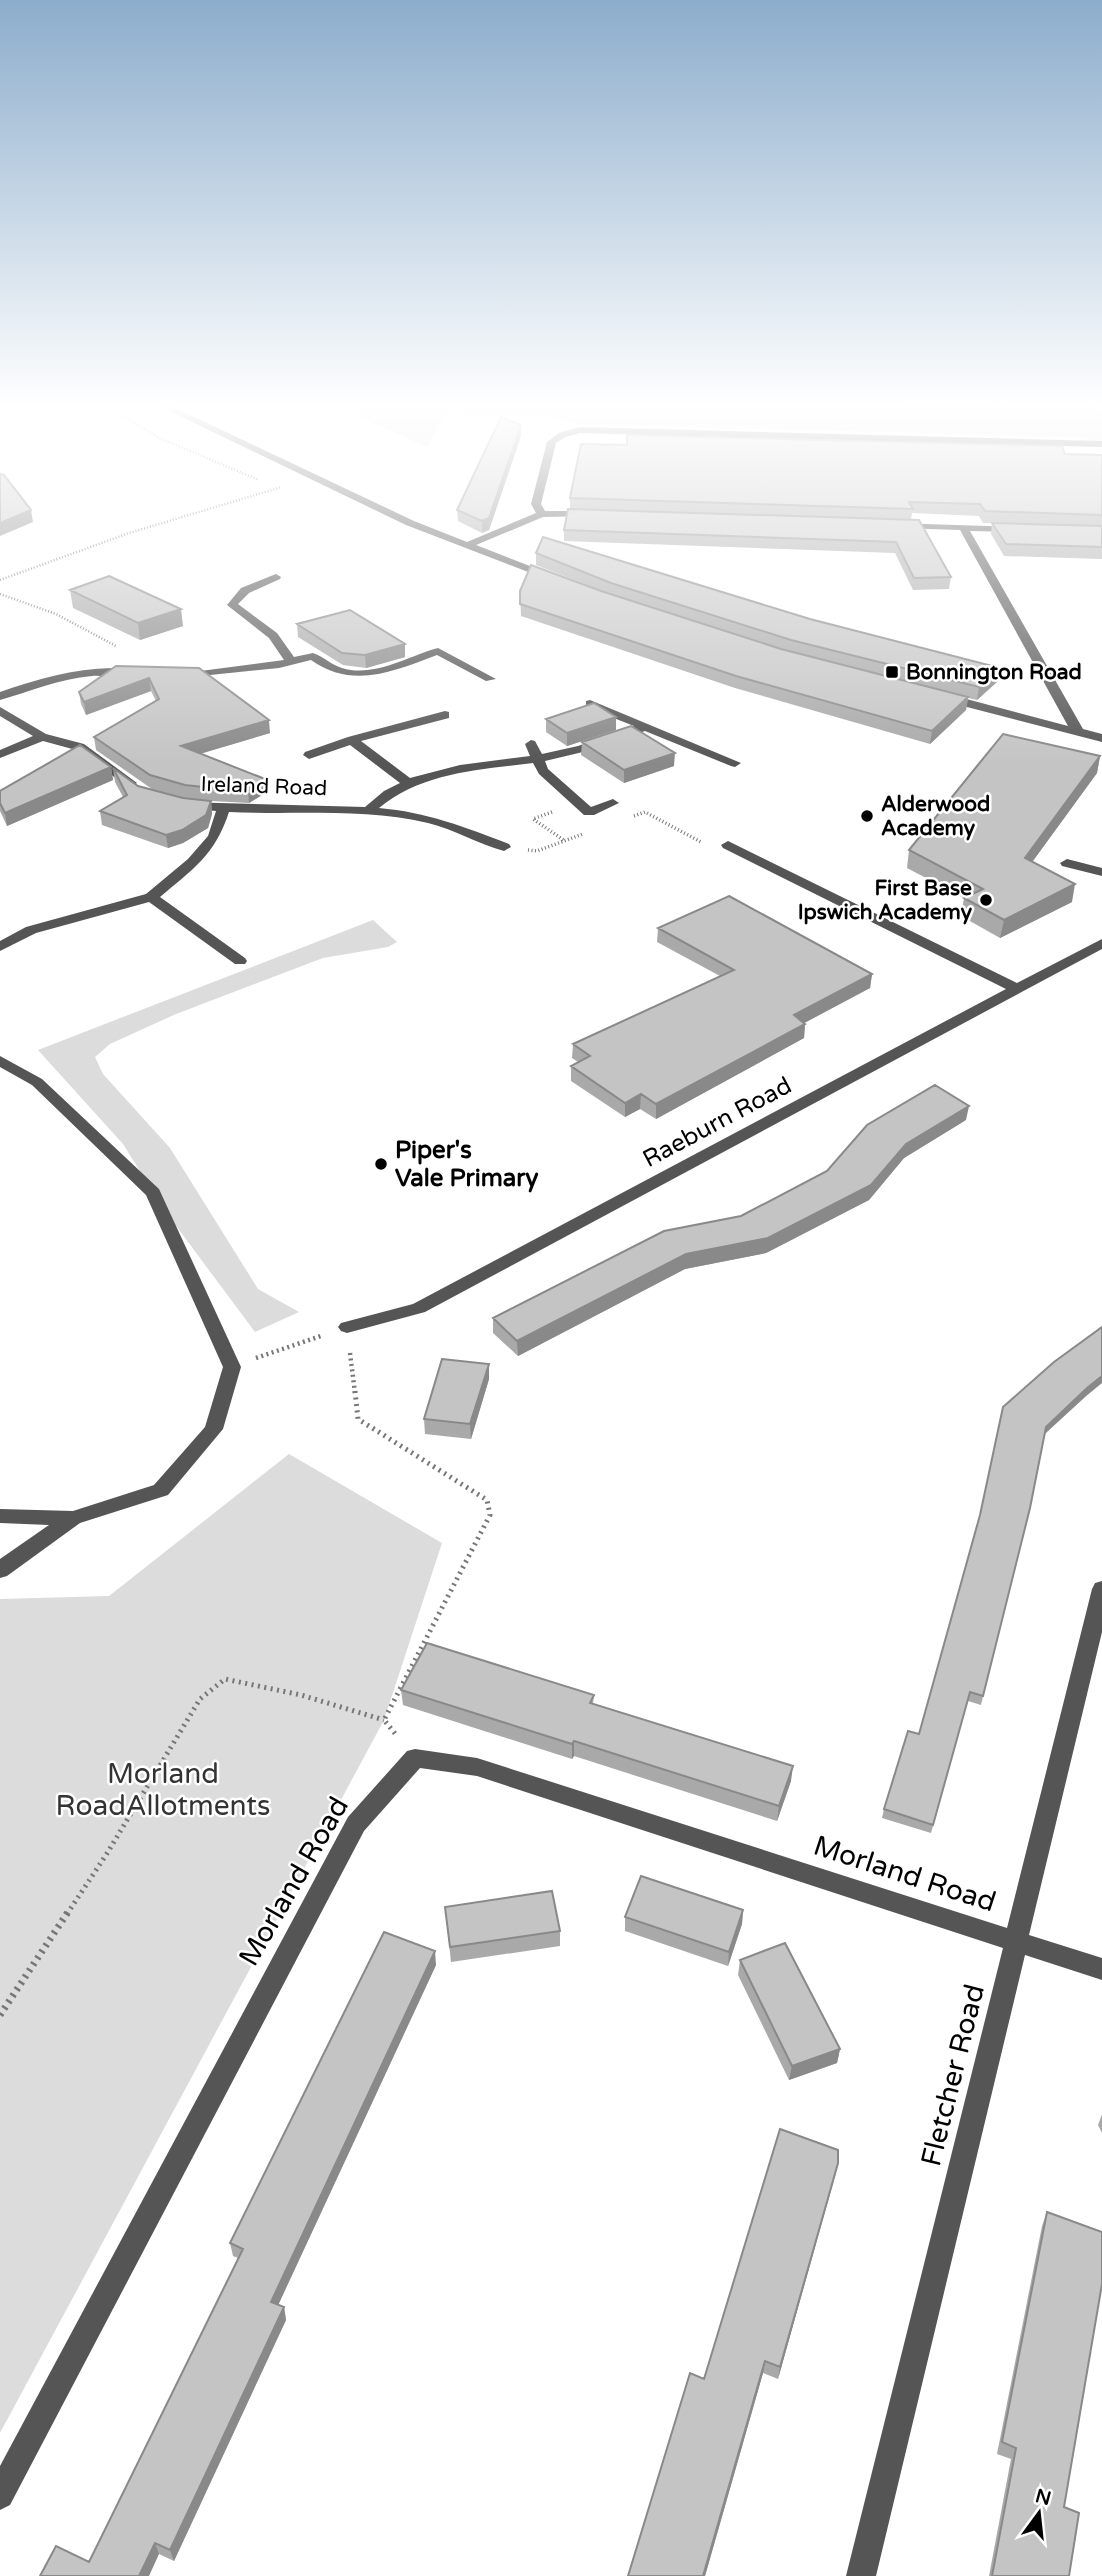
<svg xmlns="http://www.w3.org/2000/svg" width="1102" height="2576" font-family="'Varela Round',sans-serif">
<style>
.green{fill:#dcdcdc}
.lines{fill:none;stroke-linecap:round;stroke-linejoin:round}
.path-far4{stroke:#777;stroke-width:2.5;stroke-dasharray:1 2;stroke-linecap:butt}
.path-far3{stroke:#777;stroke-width:3.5;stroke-dasharray:1 2.5;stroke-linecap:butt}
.path-far2{stroke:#777;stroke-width:4.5;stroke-dasharray:2 3.5;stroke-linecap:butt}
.path-far1{stroke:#777;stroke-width:5;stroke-dasharray:2 4.5;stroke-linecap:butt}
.path{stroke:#777;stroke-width:7;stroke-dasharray:2.5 5;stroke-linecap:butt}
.minor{fill:#555;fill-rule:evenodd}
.wall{fill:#a9a9a9}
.shaded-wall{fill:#898989}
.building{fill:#c4c4c4;stroke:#898989;stroke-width:2}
.poi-dot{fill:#000;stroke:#fff;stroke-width:2.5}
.labels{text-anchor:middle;stroke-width:5;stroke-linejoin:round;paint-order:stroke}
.far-poi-label{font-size:21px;font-weight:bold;fill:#000;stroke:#fff;text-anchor:start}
.far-street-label{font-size:21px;fill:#000;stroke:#fff}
.street-label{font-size:24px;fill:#000;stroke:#fff}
.poi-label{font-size:24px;font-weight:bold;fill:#000;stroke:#fff;text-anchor:start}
.near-park-label{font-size:28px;fill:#333;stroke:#fff}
.near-street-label{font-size:28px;fill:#000;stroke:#fff}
</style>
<rect width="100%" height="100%" fill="#fff"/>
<path class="green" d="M331 404H1102V443L1074 437 578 424 541 416 444 415 427 447Z
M373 920 397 942 388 947 323 958 176 1014 110 1044 95 1057 103 1074 170 1148 258 1289 299 1312 255 1332 165 1211 123 1144 38 1050Z
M289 1454 442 1543 384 1720 0 2433V1599L109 1596Z"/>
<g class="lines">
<path class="path-far4" d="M103 404 159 438 259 480
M850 404 1090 412 1102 415
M1090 412 1096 404
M0 580 129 533 282 487
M0 594 56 614 116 646"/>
<path class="path-far3" d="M552 812 533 819 565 841
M634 816 645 812 701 842
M528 850 537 851 583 834"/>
<path class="path-far2" d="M350 1353 355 1393
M256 1358 321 1336"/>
<path class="path-far1" d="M355 1391 358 1419 487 1500 490 1515 384 1720 397 1736
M67 1914 106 1855 200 1699 225 1679 301 1695 384 1720"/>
<path class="path" d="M0 2015 68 1912"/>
<path class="minor" d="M155 404H167L414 521 467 542 536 513 531 504 547 442 559 433 580 427 1102 441V447L580 433 565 437 556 443 541 504 545 511H591L596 514 595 516 543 517 476 545 553 575V579L549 580 406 525Z
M895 523 1019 527 1020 529 1015 532 970 531 1083 729 1102 734V742L940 700V694L944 693 1068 726 960 530 899 528 894 525Z
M276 574 281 577 280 579 249 593 238 604 277 633 294 657 313 653C323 656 331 665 342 668 374 678 408 656 438 648L496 679 486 681 437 655C394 671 353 690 311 660L279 668 181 678V674L185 673 284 660 269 638 227 605 241 588Z
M112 668 129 670 135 673C125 680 104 675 92 676 59 679 31 691 0 700V692C37 679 73 669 112 668Z
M590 700 741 763 735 767 731 766 645 731 587 751 545 761 548 769 591 807 613 799 619 803 594 815H584L539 774 533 763C479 770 423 772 379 808 426 812 465 827 509 844L511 847 504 851C478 844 454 829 428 823 363 808 295 815 229 812 215 855 193 869 160 897L245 958 247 961 245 964H235L149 902 36 933 0 951V941L26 927 146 894 188 859 208 836 216 811 183 808V802L365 807 384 791 400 783 350 745 309 759 303 755 305 752 348 737 445 711 449 712V718L361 741 410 778 460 765 530 756 525 744 531 740 535 741 542 754 578 746 634 726 586 707V701Z
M0 707 46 734 84 744 137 783 131 787 127 786 76 750 43 741 0 758V750L33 736 0 716Z
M728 841 1017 983 1102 939V949L425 1312 347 1333 341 1331 338 1327 341 1323 413 1304 1006 989 723 848 721 845Z
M1067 859 1102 868V876L1062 866 1060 863Z
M0 1056 42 1079 159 1189 241 1367 223 1429 168 1495 80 1523 7 1576 0 1578V1559L49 1525 0 1523V1509L73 1511 154 1485 205 1427 223 1367 146 1195 32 1085 0 1067Z
M1102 1581V1632L1029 1935 1102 1958V1980L1025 1955 876 2576H846L1003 1948 477 1776 420 1768 364 1831 10 2505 0 2510V2466L348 1817 407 1751 415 1749 477 1758 1007 1928 1092 1589 1095 1583Z"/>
</g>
<path class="wall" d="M521 436 489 530 482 533 458 521 457 510Z
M627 445 1102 455V559L1004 556 991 534 992 523H983L979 516 912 513 911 519 951 577 949 589 913 590 895 553 564 541V530L570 509V498Z
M536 553 810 619 1000 668 998 681 977 700 968 698 966 710 930 744 735 688 521 616 520 591 610 594 536 565Z
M70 590 183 626 140 640 73 608Z
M297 624 405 657 366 668 343 665 298 637Z
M199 668 270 733 200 754 267 792 249 803 211 801 212 814 208 828 183 843 168 848 102 825 100 811 123 797 115 782 113 768 138 786 186 798 152 789 96 750 94 737 156 701 151 691 86 715 81 704 79 692Z
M546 719 616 730 567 746 546 732Z
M582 742 674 766 624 783 581 755Z
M1100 756 1097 773 1032 862 1072 902 1000 938 961 916 964 898 907 868 909 850Z
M111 767 113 780 7 826 0 811V791Z
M658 928 872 974 870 988 804 1023 805 1024 804 1038 656 1119 640 1109 625 1117 571 1081V1066L578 1062 572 1058 573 1044 720 976 657 942Z
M966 1120 904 1158 869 1200 766 1253 685 1269 518 1356 493 1333V1318L741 1216Z
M489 1379 471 1439 425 1434 424 1419Z
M1085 1397 1044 1435 981 1705 968 1701 931 1833 882 1818 884 1809 919 1734 980 1515 1003 1407Z
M401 1690 594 1695 593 1704 791 1781 777 1821 574 1756 572 1759 403 1705Z
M445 1907 560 1931V1946L451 1962Z
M743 1910 742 1924 728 1966 625 1931V1917Z
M740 1960 840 2049 837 2063 789 2080 738 1975Z
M436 1965 278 2305 284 2307 286 2320 174 2561 159 2554 89 2562 238 2258 233 2256 230 2243Z
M1102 2114V2133L1098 2125Z
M838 2163 778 2379 763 2373 705 2576H628L704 2379Z
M1047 2212 1069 2576H989L1011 2459 997 2454 1042 2226Z"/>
<path class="shaded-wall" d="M521 425V436L489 530 482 533V521Z
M31 510 33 522 0 536V523Z
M181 609 183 626 140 640 138 623Z
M405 644V657L366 668 365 655Z
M1000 668 998 681 977 700 979 687Z
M149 678 151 691 86 715 84 702Z
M968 697 966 710 930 744 932 731Z
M616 717V730L567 746V733Z
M269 720 270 733 182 759 181 746Z
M675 753 674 766 624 783V770Z
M1100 756 1097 773 1022 876 1025 858Z
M111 767 113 780 7 826 5 813Z
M265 779 267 792 249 803 248 789Z
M211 801 212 814 208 828 183 843 168 848 166 835Z
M1075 884 1072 902 1000 938 1004 920Z
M872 974 870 988 793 1029 794 1015Z
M805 1024 804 1038 656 1119V1104Z
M641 1094 640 1109 625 1117V1103Z
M969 1106 966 1120 904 1158 869 1200 766 1253 685 1269 518 1356 517 1341 686 1254 906 1144Z
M489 1364V1379L471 1439 470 1424Z
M1102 1376V1383L1085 1397 1043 1435 1046 1427 1087 1388Z
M574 1741V1756L572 1759V1744Z
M793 1766 791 1781 777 1821 779 1806Z
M743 1910 742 1924 728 1966 729 1952Z
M435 1951 436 1965 274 2314 271 2302Z
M840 2049 837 2063 789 2080 792 2066Z
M838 2163 835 2176 778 2379 780 2367Z
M284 2307 286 2320 174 2561 170 2550Z
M765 2361 763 2373 705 2576H703Z
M155 2543 159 2554 149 2576H139Z"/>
<path class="building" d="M501 417 521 425 489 518 482 521 457 510Z
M627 435 1062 446 1065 454 1102 455V515L985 511 980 504 909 502 913 509 570 498 581 444 627 445Z
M0 474 4 475 31 510 0 523Z
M568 509 919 520 951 577 914 578 896 542 564 530Z
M992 523 1102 526V547L1006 544Z
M543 537 810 619 1000 668 979 687 791 640 611 583 536 553Z
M531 565 601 591 781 649 968 697 932 731 736 676 520 604V591Z
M109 576 181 609 138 623 70 590Z
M350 610 405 644 365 655 342 653 297 624Z
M116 666 199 668 269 720 181 746 265 779 248 789H222L185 785 150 775 94 737 159 699 149 678 84 702 79 692Z
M594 703 616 717 567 733 546 719Z
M631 726 675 753 624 770 582 742Z
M1003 734 1100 756 1025 858 1075 884 1004 920 964 898 983 889 909 850Z
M80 745 111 767 5 813 0 803V791Z
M113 768 138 786 183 798 211 801 206 815 182 830 166 835 100 811 127 795Z
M729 896 872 974 794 1015 805 1024 656 1104 641 1094 625 1103 571 1066 590 1056 573 1044 734 970 658 928Z
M935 1085 969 1106 906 1144 871 1185 768 1238 686 1254 517 1341 493 1318 664 1231 741 1216 827 1171 867 1125Z
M1102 1327V1376L1087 1388 1046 1427 1030 1508 983 1696 970 1692 933 1825 884 1809 908 1731 919 1734 980 1515 1003 1407 1054 1362Z
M442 1359 489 1364 470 1424 424 1419Z
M427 1643 594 1695 590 1703 793 1766 779 1806 574 1741 572 1744 401 1690Z
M641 1876 743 1910 729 1952 625 1917Z
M552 1891 560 1931 450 1947 445 1907Z
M384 1932 435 1951 271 2302 284 2307 170 2550 155 2543 139 2576H40L56 2546 89 2562 243 2249 230 2243Z
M785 1943 840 2049 792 2066 740 1960Z
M780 2129 838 2150V2163L780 2367 765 2361 703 2576H628L690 2373 704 2379Z
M1047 2212 1102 2232V2284L1064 2507 1079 2513 1069 2576H992L1016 2448 1002 2442Z"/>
<linearGradient id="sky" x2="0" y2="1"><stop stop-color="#8cadcc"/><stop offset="0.53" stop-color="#fff"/><stop offset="1" stop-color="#fff" stop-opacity="0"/></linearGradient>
<rect width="1102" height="765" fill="url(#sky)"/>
<g class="poi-dot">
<rect x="885" y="665" width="14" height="14" rx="3.5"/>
<circle cx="867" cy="816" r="7"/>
<circle cx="986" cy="900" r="7"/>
<circle cx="381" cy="1164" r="7"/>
</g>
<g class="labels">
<g class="far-poi-label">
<text x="906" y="679">Bonnington Road</text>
<text x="881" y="811">Alderwood<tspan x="881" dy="24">Academy</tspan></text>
<text x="972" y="895" text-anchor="end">First Base<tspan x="972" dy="24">Ipswich Academy</tspan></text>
</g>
<g class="far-street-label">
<text transform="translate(264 786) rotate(2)" y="7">Ireland Road</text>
</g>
<g class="street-label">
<text transform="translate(717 1122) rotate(-28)" y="8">Raeburn Road</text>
</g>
<g class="poi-label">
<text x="395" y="1158">Piper's<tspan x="395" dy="28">Vale Primary</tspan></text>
</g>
<g class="near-park-label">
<text x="163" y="1783">Morland<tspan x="163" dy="32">RoadAllotments</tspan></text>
</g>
<g class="near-street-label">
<text transform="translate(905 1873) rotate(18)" y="10">Morland Road</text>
<text transform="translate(293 1881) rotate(-60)" y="10">Morland Road</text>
<text transform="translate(952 2075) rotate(-76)" y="10">Fletcher Road</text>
</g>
</g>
<g transform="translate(1039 2513) rotate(15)" stroke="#ffffff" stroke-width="5" paint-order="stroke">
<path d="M0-5L12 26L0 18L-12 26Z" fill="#000000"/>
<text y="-10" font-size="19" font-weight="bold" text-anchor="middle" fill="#000000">N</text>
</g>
</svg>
